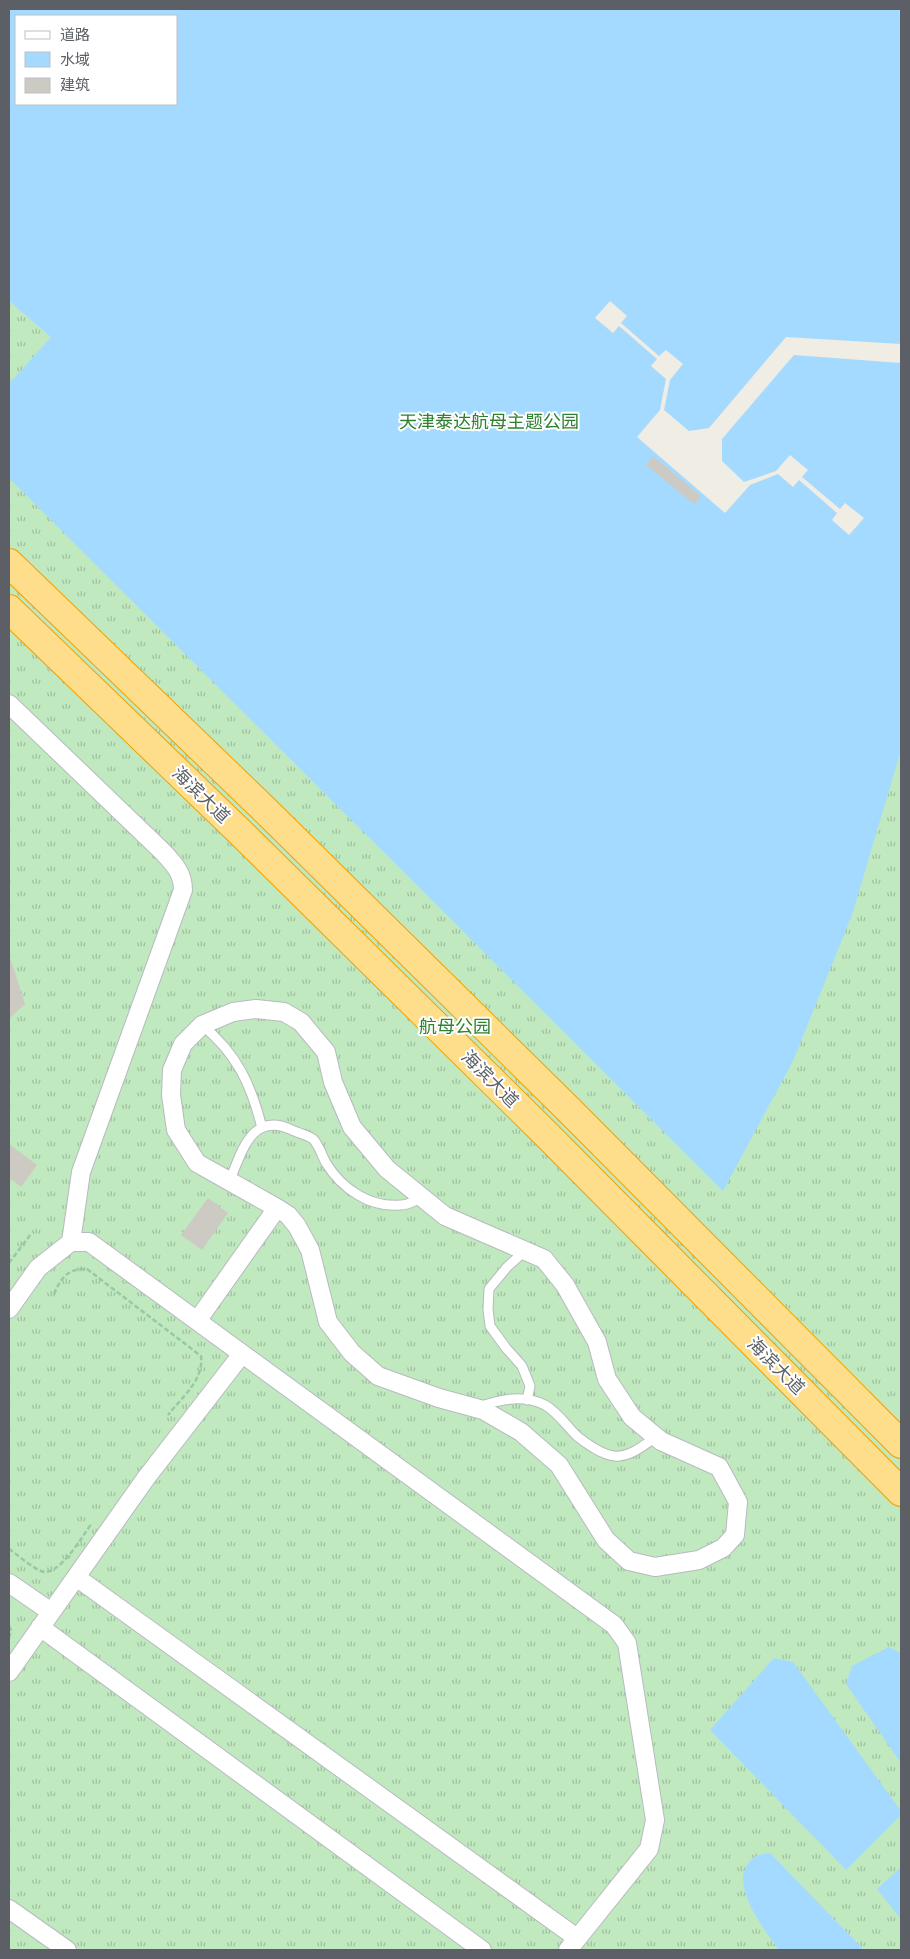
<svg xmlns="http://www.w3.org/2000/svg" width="910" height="1959" font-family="Manrope,'Noto Sans SC',sans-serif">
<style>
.grass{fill:url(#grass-tufts);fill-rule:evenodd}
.water{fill:#a4daff;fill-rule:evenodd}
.pier{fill:#f0ede4}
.building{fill:#cdc9c3}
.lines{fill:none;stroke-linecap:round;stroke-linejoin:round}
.service-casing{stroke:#b7babf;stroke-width:11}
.minor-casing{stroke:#b7babf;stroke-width:20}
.motorway-casing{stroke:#f3a000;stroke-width:30}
.path{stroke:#97caa4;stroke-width:2.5;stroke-dasharray:5 2.5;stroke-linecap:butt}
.service{stroke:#fff;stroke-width:9}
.minor{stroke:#fff;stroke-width:18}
.motorway{stroke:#ffde8b;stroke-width:28}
.labels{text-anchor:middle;stroke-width:4;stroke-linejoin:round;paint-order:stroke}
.park-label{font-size:18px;fill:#2f8230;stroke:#fff}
.street-label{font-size:18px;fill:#5c6066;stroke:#fff}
</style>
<defs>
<pattern id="grass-tufts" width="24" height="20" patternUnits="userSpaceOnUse" patternTransform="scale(1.25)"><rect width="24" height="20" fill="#c0e9bf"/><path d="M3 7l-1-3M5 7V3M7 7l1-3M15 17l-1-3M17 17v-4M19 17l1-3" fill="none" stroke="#9fc09f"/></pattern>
</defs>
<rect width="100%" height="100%" fill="#f0ede4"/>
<path class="grass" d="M9 9H901V1950H9ZM16 16H176V104H16Z"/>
<path class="water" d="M9 9H899L901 21V750L852 915 793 1061 723 1191 9 478V384L51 337 9 301ZM16 16H176V104H16Z
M889 1647 901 1653V1763L846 1684 852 1666Z
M774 1658 793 1662 901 1811V1815L846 1870 710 1730Z
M770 1853 864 1950H779C764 1929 723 1878 755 1857 758 1854 765 1854 770 1853Z
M901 1867V1919L877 1889Z"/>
<path class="pier" d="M610 301 627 316 621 323 659 356 666 350 683 364 670 380 664 410 689 431 709 428 786 337 901 344V363L794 355 722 439V461L744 482 776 471 790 455 808 470 802 477 840 509 845 503 864 518 849 535 832 520 837 513 799 480 793 487 778 474 750 485 725 513 637 437 660 410 666 379 651 366 657 359 619 326 613 333 595 318Z"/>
<path class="building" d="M653 456 701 496 694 504 646 465Z
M11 960 25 1004 9 1019V961Z
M9 1144 37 1165 21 1187 9 1178Z
M208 1198 228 1213 202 1250 181 1235Z"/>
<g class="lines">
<g class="service-casing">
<path id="service" d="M202 1025C237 1054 251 1084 262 1128
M230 1180C242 1151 252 1111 292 1130 298 1133 308 1135 313 1139 319 1145 322 1156 326 1163 342 1189 370 1208 401 1205 408 1205 416 1200 422 1198
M525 1251 507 1267 489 1289 488 1309 490 1326 506 1348 522 1366 530 1386 527 1400
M479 1407C500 1399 524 1394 545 1405 559 1413 567 1427 578 1437 583 1441 589 1445 594 1448 600 1452 611 1457 619 1456 633 1455 645 1444 656 1437"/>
</g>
<g class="minor-casing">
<path id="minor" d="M9 704 163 852C174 864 183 873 183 890L81 1172 71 1242
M9 1309 38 1268 71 1242H89L614 1625 627 1643 655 1820 649 1849 568 1950
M197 1321 277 1208 197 1163 176 1130 171 1095 172 1070 183 1044 202 1025 233 1012 256 1009 284 1012 301 1022 326 1052 333 1082 352 1127 387 1169 445 1216 544 1259 565 1285 597 1342 607 1379 632 1417 661 1441 719 1467 738 1502 735 1535 723 1548 699 1560 655 1567 629 1561 606 1540 559 1465 521 1432 483 1410 439 1398 378 1376 352 1353 328 1322 310 1250 297 1226 288 1215 277 1208
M76 1577 577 1938
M9 1583 51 1612
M40 1627 482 1950
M9 1672 146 1478 242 1354
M9 1909 67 1950"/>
</g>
<g class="motorway-casing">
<path id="motorway" d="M9 563 265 810 569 1110 901 1444
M9 609 242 834 546 1134 901 1492"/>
</g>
<path class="path" d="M9 1263 31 1234
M54 1294C61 1277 69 1268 87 1269L201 1356C204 1380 182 1397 168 1415
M9 1549C19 1556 30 1566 41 1571 58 1579 83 1535 92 1523
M9 1626 11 1630 9 1638"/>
<use href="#service" class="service"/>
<use href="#minor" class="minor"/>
<use href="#motorway" class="motorway"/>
</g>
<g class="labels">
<g class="park-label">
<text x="489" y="428">天津泰达航母主题公园</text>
<text x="455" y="1033">航母公园</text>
</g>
<g class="street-label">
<text transform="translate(201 795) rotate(44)" y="6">海滨大道</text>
<text transform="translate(490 1079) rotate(45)" y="6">海滨大道</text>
<text transform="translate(776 1366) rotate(45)" y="6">海滨大道</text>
</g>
</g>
<rect width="910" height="1959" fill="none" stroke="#5c6066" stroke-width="20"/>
<rect x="15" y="15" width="162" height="90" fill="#ffffff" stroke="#bebfc2"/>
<rect x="25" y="31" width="25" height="8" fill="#ffffff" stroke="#bebfc2"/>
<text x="60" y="40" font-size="15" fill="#5c6066">道路</text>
<rect x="25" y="52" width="25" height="15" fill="#a4daff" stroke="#bebfc2"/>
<text x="60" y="65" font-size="15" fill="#5c6066">水域</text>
<rect x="25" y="78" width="25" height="15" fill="#cdc9c3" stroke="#bebfc2"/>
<text x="60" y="90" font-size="15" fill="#5c6066">建筑</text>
</svg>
